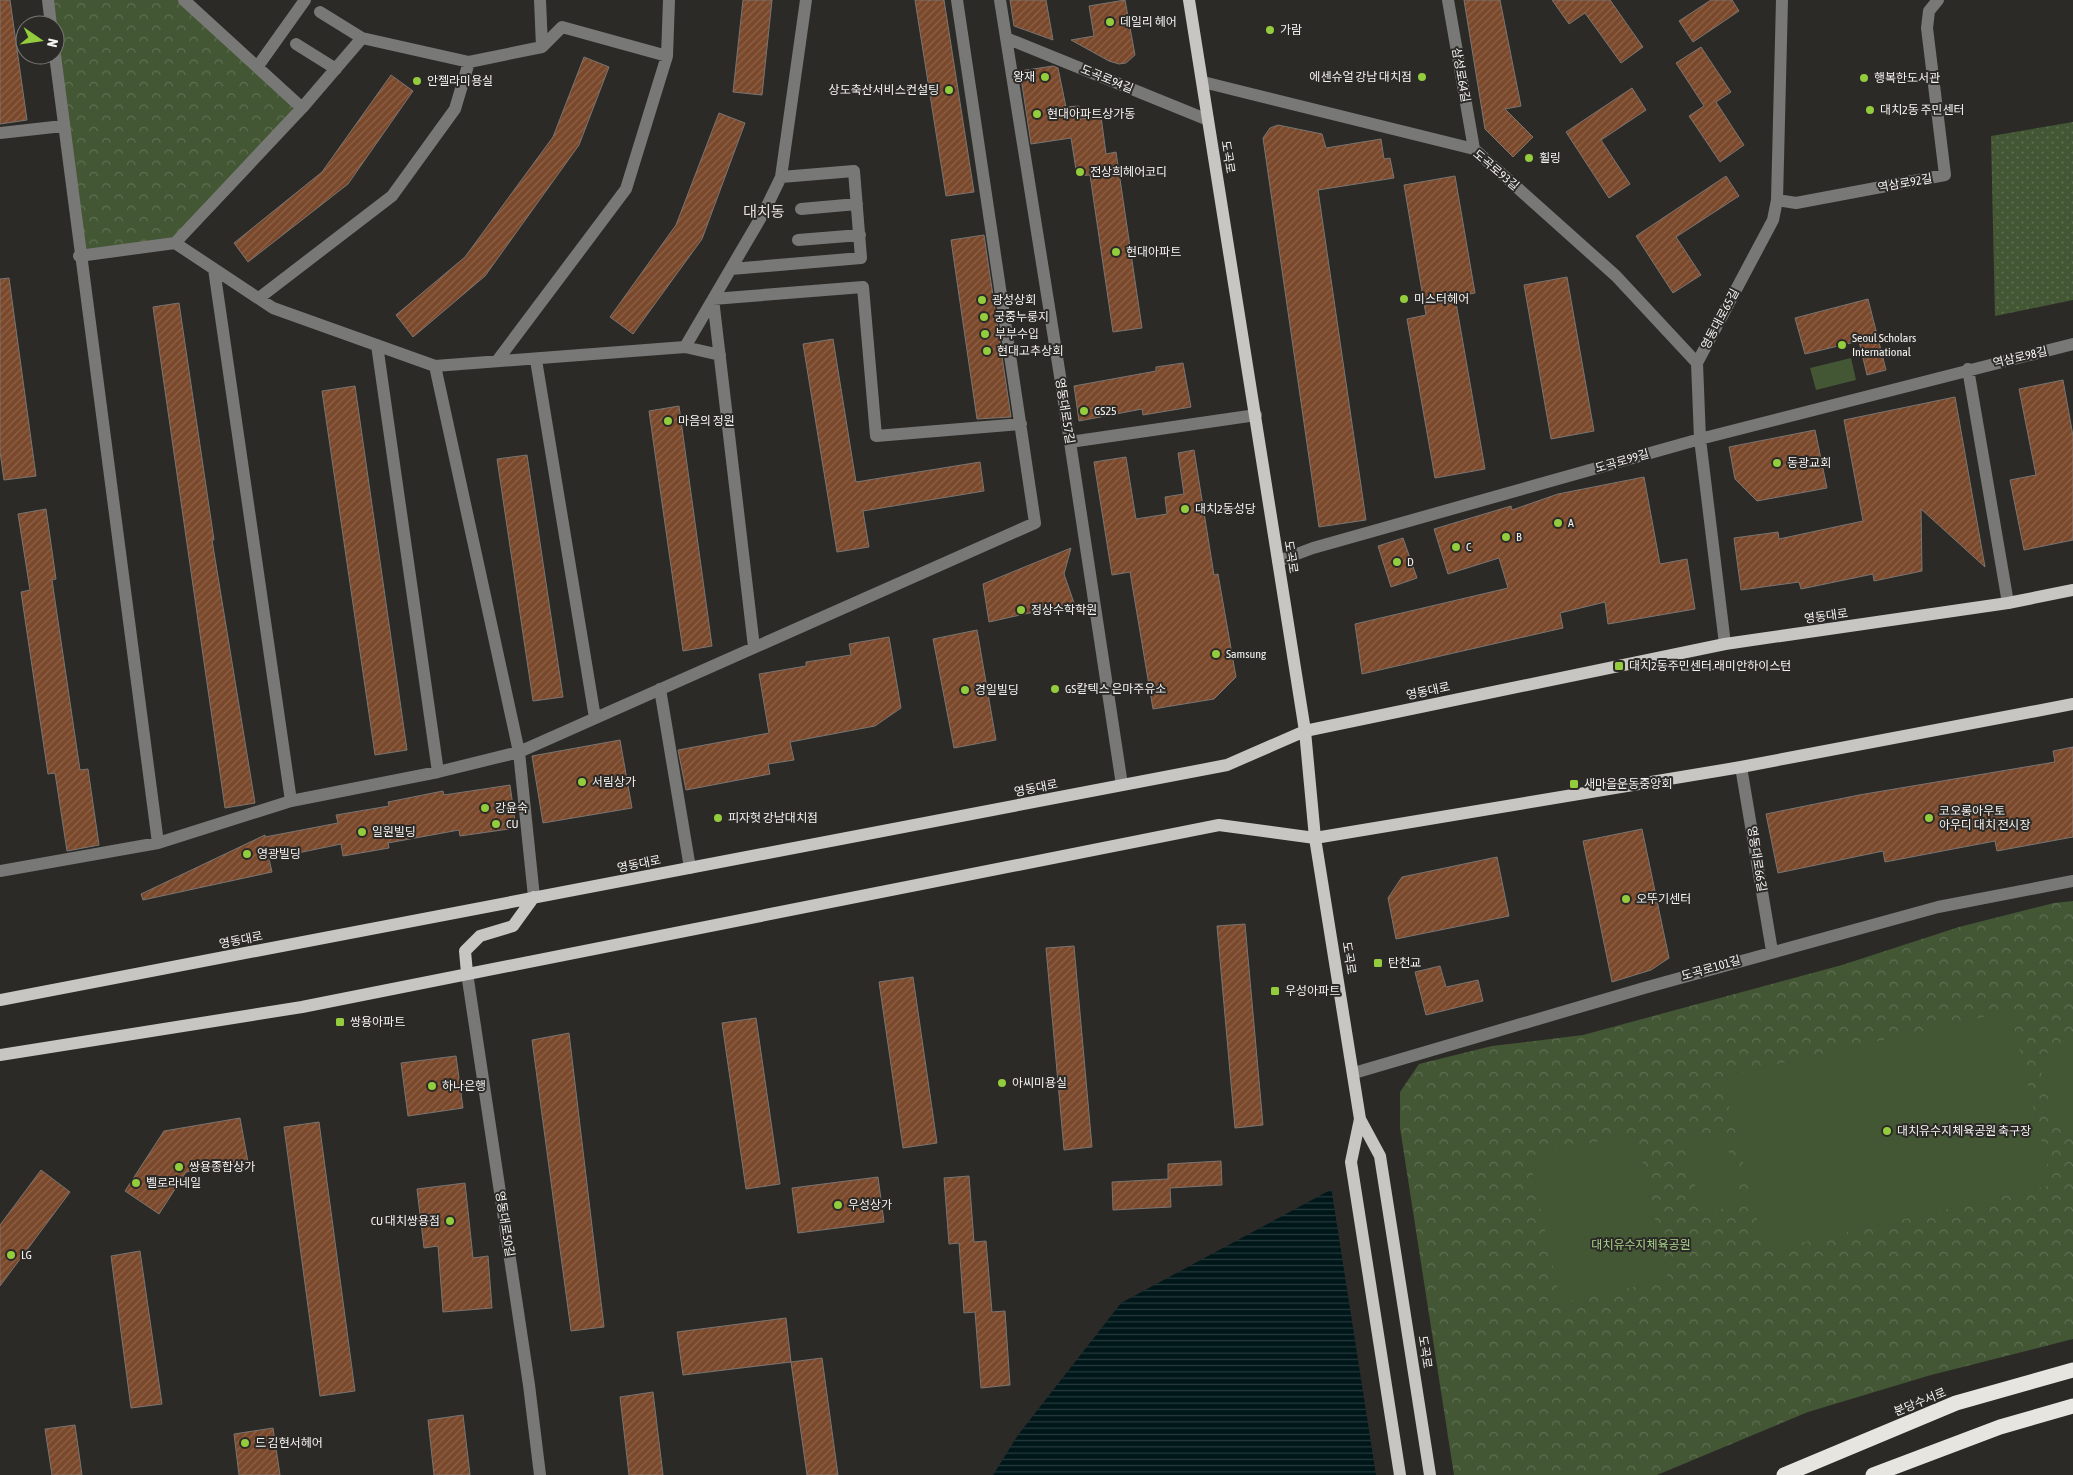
<svg xmlns="http://www.w3.org/2000/svg" width="2073" height="1475" font-family="'Asap Condensed','Noto Sans KR',sans-serif">
<style>
.grass{fill:url(#grass-dots)}
.park{fill:url(#park-crowns)}
.pitch{fill:#435734}
.water{fill:url(#water-rules)}
.pier{fill:#2c2a27}
.building{fill:url(#building-hatch);stroke:#797572}
.lines{fill:none;stroke-linecap:round;stroke-linejoin:round}
.minor{stroke:#787876;stroke-width:12}
.major{stroke:#c7c6c2;stroke-width:12}
.highway{stroke:#e6e5e0;stroke-width:15}
.poi-dot{fill:#93cc3d;stroke:#2c2a27;stroke-width:2}
.labels{text-anchor:middle;stroke-width:4;stroke-linejoin:round;paint-order:stroke}
.poi-label{font-size:12px;fill:#f5f3f1;stroke:#2c2a27;text-anchor:start}
.street-label{font-size:12px;fill:#f5f3f1;stroke:#2c2a27}
.park-label{font-size:12px;fill:#a9d48a;stroke:#2c2a27}
.quarter-label{font-size:15px;fill:#e4e1dd;stroke:#2c2a27}
</style>
<defs>
<pattern id="grass-dots" width="8" height="8" patternUnits="userSpaceOnUse" patternTransform="scale(1.25)"><rect width="8" height="8" fill="#435734"/><path d="M2 2h.1M6 6h.1" fill="none" stroke="#5f7052" stroke-width="1.8" stroke-linecap="round"/></pattern>
<pattern id="park-crowns" width="20" height="18" patternUnits="userSpaceOnUse" patternTransform="scale(1.25)"><rect width="20" height="18" fill="#435734"/><path d="M2 6a3 3 0 1 1 6 0M12 15a3 3 0 1 1 6 0" fill="none" stroke="#5f7052"/></pattern>
<pattern id="water-rules" width="6" height="5" patternUnits="userSpaceOnUse" patternTransform="scale(1.25)"><rect width="6" height="5" fill="#00171a"/><path d="M0 2.5h6" fill="none" stroke="#26393c"/></pattern>
<pattern id="building-hatch" width="6" height="6" patternUnits="userSpaceOnUse" patternTransform="scale(1.25)"><rect width="6" height="6" fill="#7a482b"/><path d="M-1 1l2-2M0 6l6-6M5 7l2-2" fill="none" stroke="#8e634a"/></pattern>
</defs>
<rect width="100%" height="100%" fill="#2c2a27"/>
<path class="grass" d="M2073 122V300L1995 316 1991 136Z"/>
<path class="park" d="M48 0H184L302 108 175 243 79 256 55 55V25Z
M2073 901V1339L1931 1375 1808 1412 1657 1475H1454L1400 1128V1092L1419 1064 1492 1046 1583 1035 1842 965 1959 927 2054 903Z"/>
<path class="pitch" d="M1851 358 1856 380 1816 390 1810 368Z
M2010 1011 2052 1185 1765 1251 1722 1077Z
M2073 1046V1124L2057 1128 2037 1056Z
M1723 1131 1743 1203 1703 1214 1683 1142Z
M1637 1134 1668 1279 1561 1303 1529 1156Z"/>
<path class="water" d="M1334 1188 1376 1475H993L1018 1435 1121 1303Z"/>
<path class="pier" d="M1334 1186 1337 1188 1378 1475H1376L1331 1187Z"/>
<path class="building" d="M0 0H10L27 120 0 124Z
M743 0H772L762 95 733 92Z
M915 0H944L974 192 946 196Z
M1010 0H1046L1053 40 1014 26Z
M1125 0 1135 55 1126 63 1119 64 1109 61 1071 40 1094 36 1089 6Z
M1464 0H1500L1521 106 1505 109 1533 137 1513 157 1485 129Z
M1552 0H1610L1643 47 1621 63 1585 13 1569 24Z
M1711 0H1732L1739 11 1693 42 1679 21Z
M1701 47 1731 92 1716 102 1744 145 1720 162 1689 116 1704 106 1676 63Z
M584 57 609 67 579 145 485 276 413 337 396 315 465 257 553 137Z
M1053 66 1058 68 1066 107 1079 106 1081 119 1101 116 1106 154 1116 152 1142 328 1113 332 1090 175 1077 176 1071 138 1031 144 1020 71Z
M391 75 413 91 348 184 248 262 234 243 322 172Z
M1632 88 1646 110 1601 140 1630 184 1609 198 1566 132Z
M719 113 745 123 702 239 633 334 610 317 676 225Z
M1278 125 1322 134 1326 148 1381 139 1384 159 1390 158 1394 178 1318 190 1366 520 1319 527 1263 138 1270 128Z
M1455 176 1475 293 1455 297 1485 469 1435 478 1407 319 1426 315 1404 185Z
M1726 176 1739 196 1676 237 1701 275 1673 293 1636 236Z
M984 235 1011 417 977 419 951 240Z
M1567 277 1594 431 1551 439 1524 285Z
M9 278 36 476 4 480 0 452V279Z
M1868 299 1886 370 1867 375 1859 341 1805 354 1795 318Z
M179 303 214 540H212L255 803 225 808 153 307Z
M833 339 856 482 980 462 984 491 863 511 869 547 837 552 803 344Z
M1183 363 1191 407 1143 415 1142 409 1079 421 1074 386 1156 371V367Z
M2063 380 2073 436V540L2024 550 2010 480 2036 475 2019 389Z
M355 386 407 750 375 755 322 391Z
M1955 397 1985 567 1921 509 1922 571 1874 581 1873 574 1801 589 1799 582 1741 590 1734 538 1778 532 1779 539 1863 521 1844 420Z
M679 406 712 646 683 651 649 411Z
M1815 430 1827 488 1757 501 1735 479 1729 447Z
M1194 450 1214 575 1218 574 1236 677 1214 699 1153 709 1130 572 1112 575 1094 462 1126 457 1136 519 1167 514 1165 497 1184 494 1178 453Z
M527 455 563 697 533 701 497 459Z
M1644 477 1660 564 1687 559 1695 609 1608 624 1605 602 1560 613 1563 628 1362 674 1355 624 1508 588 1499 558 1448 574 1434 529 1511 506 1512 510 1558 494Z
M46 509 56 579 52 580 80 770 88 769 99 845 67 851 55 773 48 774 21 592 30 590 18 514Z
M1403 538 1417 578 1391 587 1378 546Z
M1071 548 1064 574 1074 603 989 622 983 584Z
M977 630 996 740 954 748 933 639Z
M889 637 901 708 875 726 790 742 794 760 768 764 770 774 686 790 678 750 769 733 759 674 806 666V662L851 655 849 644Z
M620 740 632 808 543 823 532 756Z
M2073 747V837L1997 851 1995 841 1885 862 1883 851 1778 873 1766 814 1859 795 2055 762 2053 751Z
M510 785 516 828 460 836 459 830 388 843 389 848 343 856 341 844 269 859 272 872 143 900 141 894 265 835V837L338 823 336 815 389 806 388 802 443 791 444 795Z
M1642 829 1669 958 1651 970 1612 982 1583 841Z
M1497 857 1509 916 1396 939 1388 898 1402 877Z
M1245 924 1263 1125 1235 1128 1217 926Z
M1074 946 1092 1147 1064 1150 1046 948Z
M1440 966 1446 987 1478 980 1483 1001 1426 1015 1415 972Z
M913 977 937 1143 903 1148 879 982Z
M756 1018 780 1184 746 1189 722 1023Z
M569 1033 604 1327 571 1331 532 1040Z
M456 1056 463 1108 408 1116 401 1063Z
M240 1118 248 1162 186 1172 159 1214 125 1191 164 1131Z
M319 1122 355 1391 320 1396 284 1127Z
M1221 1161 1222 1185 1170 1188 1171 1207 1113 1210 1112 1182 1168 1179V1164Z
M41 1170 70 1192 0 1286V1225Z
M969 1176 974 1242 986 1241 992 1312 1005 1311 1010 1385 981 1388 975 1312 964 1313 959 1243 949 1244 944 1178Z
M878 1177 884 1222 798 1233 792 1188Z
M465 1183 473 1258 488 1256 492 1308 443 1312 438 1246 424 1248 417 1189Z
M140 1251 162 1404 131 1408 111 1256Z
M786 1318 791 1362 683 1375 677 1332Z
M822 1358 838 1475H807L791 1362Z
M653 1392 663 1475H629L620 1397Z
M463 1415 470 1475H434L428 1420Z
M75 1425 82 1475H52L45 1429Z
M273 1428 280 1475H239L234 1434Z"/>
<g class="lines">
<path class="minor" d="M48 0 51 25
M184 0 302 108 362 38 469 62 542 47
M540 0 542 47 562 27 667 56
M1000 0 1060 376 1122 785
M1448 0 1474 149
M320 12 362 38
M1006 38 1208 120
M296 44 336 69
M55 55 158 843
M258 66 305 0
M1203 82 1474 149 1616 276 1697 363
M0 133 63 126
M1777 200 1796 203 1945 175 1927 28 1929 11 1938 0
M801 209 857 204
M798 240 860 235
M175 243 273 308 435 366
M79 256 175 243 302 108
M214 269 291 801
M731 269 861 258 854 171 781 177
M259 298 392 196 455 109 469 62
M377 345 438 772
M685 347 720 355
M536 360 595 718
M497 361 626 189 667 56 669 0
M1968 369 2008 603
M1070 442 1256 415
M1278 561 1313 548 1700 439 2073 344
M1725 644 1700 439 1697 363 1773 220 1777 200 1782 0
M754 647 713 299 863 287 876 436 1021 424
M660 689 690 868
M1741 767 1772 951
M0 871 158 843 291 801 438 772 519 752 1035 523 957 0
M534 897 519 752 435 366 685 347 764 212 781 177 806 0
M467 973 529 1385 540 1475
M1354 1073 1644 988 1938 907 2073 881"/>
<path class="major" d="M1189 0 1305 731 1315 838 1360 1119 1351 1162 1400 1475
M467 973 465 951 480 936 513 926 534 897
M0 1000 1227 765 1305 731 1725 644 2008 603 2073 590
M0 1055 302 1007 1219 825 1315 838 1741 767 2073 704
M1360 1119 1380 1156 1430 1475"/>
<path class="highway" d="M1784 1475 1956 1403 2073 1370
M1873 1475 2000 1427 2073 1406"/>
</g>
<g class="poi-dot">
<circle cx="1110" cy="22" r="5"/>
<circle cx="1270" cy="30" r="5"/>
<circle cx="1045" cy="77" r="5"/>
<circle cx="1422" cy="77" r="5"/>
<circle cx="1864" cy="78" r="5"/>
<circle cx="417" cy="81" r="5"/>
<circle cx="949" cy="90" r="5"/>
<circle cx="1870" cy="110" r="5"/>
<circle cx="1037" cy="114" r="5"/>
<circle cx="1529" cy="158" r="5"/>
<circle cx="1080" cy="172" r="5"/>
<circle cx="1116" cy="252" r="5"/>
<circle cx="1404" cy="299" r="5"/>
<circle cx="982" cy="300" r="5"/>
<circle cx="984" cy="317" r="5"/>
<circle cx="985" cy="334" r="5"/>
<circle cx="1842" cy="345" r="5"/>
<circle cx="987" cy="351" r="5"/>
<circle cx="1084" cy="411" r="5"/>
<circle cx="668" cy="421" r="5"/>
<circle cx="1777" cy="463" r="5"/>
<circle cx="1185" cy="509" r="5"/>
<circle cx="1558" cy="523" r="5"/>
<circle cx="1506" cy="537" r="5"/>
<circle cx="1456" cy="547" r="5"/>
<circle cx="1397" cy="562" r="5"/>
<circle cx="1021" cy="610" r="5"/>
<circle cx="1216" cy="654" r="5"/>
<rect x="1614" y="661" width="10" height="10" rx="2.5"/>
<circle cx="1055" cy="689" r="5"/>
<circle cx="965" cy="690" r="5"/>
<circle cx="582" cy="782" r="5"/>
<rect x="1569" y="779" width="10" height="10" rx="2.5"/>
<circle cx="485" cy="808" r="5"/>
<circle cx="718" cy="818" r="5"/>
<circle cx="1929" cy="818" r="5"/>
<circle cx="496" cy="824" r="5"/>
<circle cx="362" cy="832" r="5"/>
<circle cx="247" cy="854" r="5"/>
<circle cx="1626" cy="899" r="5"/>
<rect x="1373" y="958" width="10" height="10" rx="2.5"/>
<rect x="1270" y="986" width="10" height="10" rx="2.5"/>
<rect x="335" y="1017" width="10" height="10" rx="2.5"/>
<circle cx="1002" cy="1083" r="5"/>
<circle cx="432" cy="1086" r="5"/>
<circle cx="1887" cy="1131" r="5"/>
<circle cx="179" cy="1167" r="5"/>
<circle cx="136" cy="1183" r="5"/>
<circle cx="838" cy="1205" r="5"/>
<circle cx="450" cy="1221" r="5"/>
<circle cx="11" cy="1255" r="5"/>
<circle cx="245" cy="1443" r="5"/>
</g>
<g class="labels">
<g class="poi-label">
<text x="1120" y="26">데일리 헤어</text>
<text x="1280" y="34">가람</text>
<text x="1035" y="81" text-anchor="end">왕재</text>
<text x="1412" y="81" text-anchor="end">에센슈얼 강남 대치점</text>
<text x="1874" y="82">행복한도서관</text>
<text x="427" y="85">안젤라미용실</text>
<text x="939" y="94" text-anchor="end">상도축산서비스컨설팅</text>
<text x="1880" y="114">대치2동 주민센터</text>
<text x="1047" y="118">현대아파트상가동</text>
<text x="1539" y="162">휠링</text>
<text x="1090" y="176">전상희헤어코디</text>
<text x="1126" y="256">현대아파트</text>
<text x="1414" y="303">미스터헤어</text>
<text x="992" y="304">광성상회</text>
<text x="994" y="321">궁중누룽지</text>
<text x="995" y="338">부부수입</text>
<text x="1852" y="342">Seoul Scholars<tspan x="1852" dy="14">International</tspan></text>
<text x="997" y="355">현대고추상회</text>
<text x="1094" y="415">GS25</text>
<text x="678" y="425">마음의 정원</text>
<text x="1787" y="467">동광교회</text>
<text x="1195" y="513">대치2동성당</text>
<text x="1568" y="527">A</text>
<text x="1516" y="541">B</text>
<text x="1466" y="551">C</text>
<text x="1407" y="566">D</text>
<text x="1031" y="614">정상수학학원</text>
<text x="1226" y="658">Samsung</text>
<text x="1629" y="670">대치2동주민센터.래미안하이스턴</text>
<text x="1065" y="693">GS칼텍스 은마주유소</text>
<text x="975" y="694">경일빌딩</text>
<text x="592" y="786">서림상가</text>
<text x="1584" y="788">새마을운동중앙회</text>
<text x="495" y="812">강윤숙</text>
<text x="1939" y="815">코오롱아우토<tspan x="1939" dy="14">아우디 대치 전시장</tspan></text>
<text x="728" y="822">피자헛 강남대치점</text>
<text x="506" y="828">CU</text>
<text x="372" y="836">일원빌딩</text>
<text x="257" y="858">영광빌딩</text>
<text x="1636" y="903">오뚜기센터</text>
<text x="1388" y="967">탄천교</text>
<text x="1285" y="995">우성아파트</text>
<text x="350" y="1026">쌍용아파트</text>
<text x="1012" y="1087">아씨미용실</text>
<text x="442" y="1090">하나은행</text>
<text x="1897" y="1135">대치유수지체육공원 축구장</text>
<text x="189" y="1171">쌍용종합상가</text>
<text x="146" y="1187">벨로라네일</text>
<text x="848" y="1209">우성상가</text>
<text x="440" y="1225" text-anchor="end">CU 대치쌍용점</text>
<text x="21" y="1259">LG</text>
<text x="255" y="1447">드 김현서헤어</text>
</g>
<g class="street-label">
<text transform="translate(1461 75) rotate(80)" y="4">삼성로64길</text>
<text transform="translate(1107 79) rotate(22)" y="4">도곡로94길</text>
<text transform="translate(1228 157) rotate(81)" y="4">도곡로</text>
<text transform="translate(1496 170) rotate(40)" y="4">도곡로93길</text>
<text transform="translate(1905 183) rotate(-10)" y="4">역삼로92길</text>
<text transform="translate(1720 319) rotate(-62)" y="4">영동대로65길</text>
<text transform="translate(2020 357) rotate(-13)" y="4">역삼로98길</text>
<text transform="translate(1065 411) rotate(81)" y="4">영동대로57길</text>
<text transform="translate(1622 461) rotate(-16)" y="4">도곡로99길</text>
<text transform="translate(1291 557) rotate(81)" y="4">도곡로</text>
<text transform="translate(1826 616) rotate(-8)" y="4">영동대로</text>
<text transform="translate(1428 691) rotate(-12)" y="4">영동대로</text>
<text transform="translate(1036 788) rotate(-11)" y="4">영동대로</text>
<text transform="translate(1757 859) rotate(81)" y="4">영동대로66길</text>
<text transform="translate(639 864) rotate(-11)" y="4">영동대로</text>
<text transform="translate(241 940) rotate(-11)" y="4">영동대로</text>
<text transform="translate(1349 958) rotate(81)" y="4">도곡로</text>
<text transform="translate(1711 968) rotate(-16)" y="4">도곡로101길</text>
<text transform="translate(505 1224) rotate(81)" y="4">영동대로50길</text>
<text transform="translate(1425 1352) rotate(81)" y="4">도곡로</text>
<text transform="translate(1920 1402) rotate(-22)" y="4">분당수서로</text>
</g>
<g class="park-label">
<text x="1641" y="1249">대치유수지체육공원</text>
</g>
<g class="quarter-label">
<text x="764" y="217">대치동</text>
</g>
</g>
<g transform="translate(40 40) rotate(103)"><circle r="24" fill="#2c2a27" stroke="#7c7a78"/>
<path d="M0-4L9 19L0 12L-9 19Z" fill="#93cc3d"/>
<text y="-8" font-size="14" font-weight="bold" text-anchor="middle" fill="#f5f3f1">N</text>
</g>
</svg>
